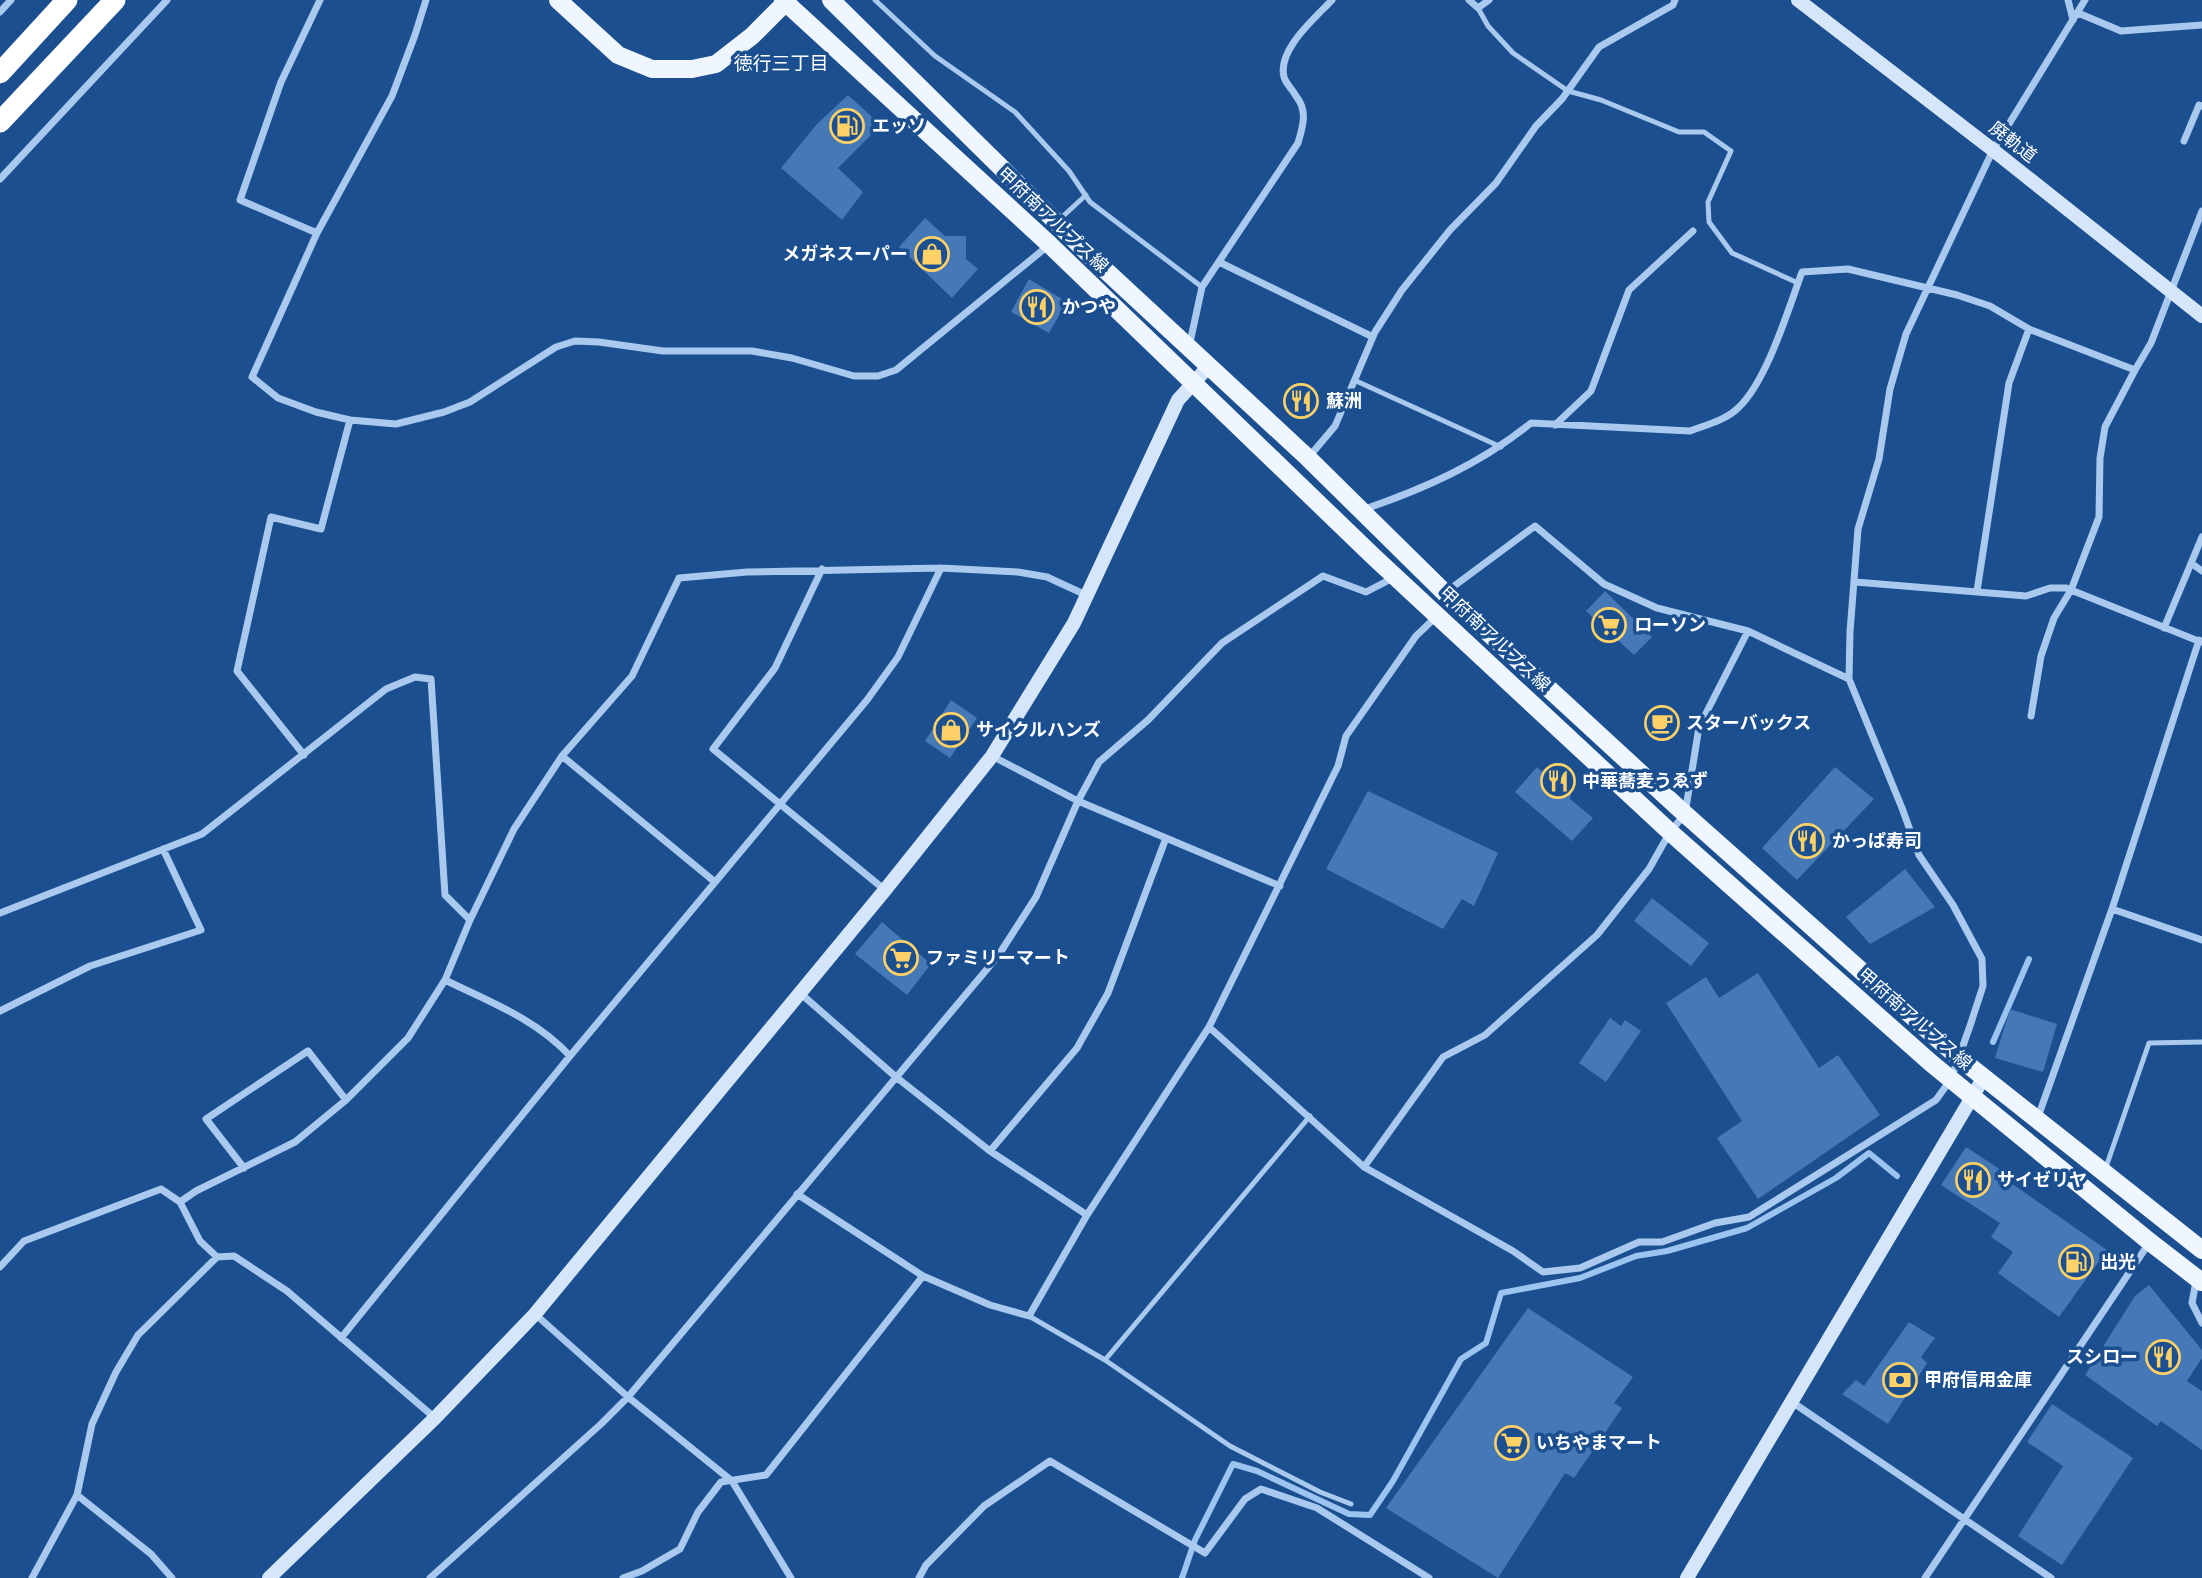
<svg xmlns="http://www.w3.org/2000/svg" width="2202" height="1578" font-family="Signika,'Noto Sans JP',sans-serif">
<style>
.lines{fill:none;stroke-linecap:round;stroke-linejoin:round}
.stream{stroke:#9cc4f0;stroke-width:6}
.building{fill:#4478b7}
.lane{stroke:#a9c9ee;stroke-width:5}
.street{stroke:#a9c9ee;stroke-width:7}
.secondary{stroke:#d6e6fa;stroke-width:14}
.primary{stroke:#f0f6ff;stroke-width:18}
.highway{stroke:#fff;stroke-width:21}
.labels{text-anchor:middle;stroke-width:7;stroke-linejoin:round;paint-order:stroke}
.poi-label{font-size:18px;font-weight:bold;fill:#fff;stroke:#1b4f8f;text-anchor:start}
.street-label{font-size:18px;fill:#fff;stroke:#1b4f8f}
.neighbourhood-label{font-size:19px;fill:#fff;stroke:#1b4f8f}
</style>
<rect width="100%" height="100%" fill="#1b4f8f"/>
<g class="lines">
<path class="stream" d="M1993 1042 2029 959
M1182 1578 1195 1540 1233 1464 1257 1471 1349 1514 1370 1515 1393 1481 1461 1359 1486 1343 1501 1293 1580 1278 1636 1256 1667 1251 1747 1228 1836 1178 1869 1153 1897 1176"/>
</g>
<path class="building" d="M848 95 881 125 838 168 863 192 842 220 781 168 817 124Z
M925 218 945 236H966V259L978 269 952 298 899 247Z
M1029 279 1067 302 1049 333 1011 312Z
M1605 591 1652 637 1634 655 1586 611Z
M951 700 977 718 950 758 925 741Z
M1537 767 1558 787 1563 786 1571 793 1570 799 1593 818 1572 841 1515 792Z
M1835 767 1874 799 1797 880 1762 848Z
M1368 791 1498 853 1474 906 1462 899 1443 929 1326 869Z
M1905 869 1935 907 1870 944 1846 917Z
M1652 898 1709 943 1691 966 1634 921Z
M882 922 931 964 907 995 855 954Z
M1758 973 1819 1068 1838 1055 1880 1115 1758 1199 1717 1138 1742 1121 1666 1003 1706 977 1719 998Z
M2010 1009 2057 1024 2043 1072 1995 1058Z
M1610 1018 1621 1026 1625 1020 1641 1031 1606 1082 1579 1063Z
M1966 1147 2001 1170 1998 1174 2107 1250 2059 1317 1998 1273 2013 1252 1991 1237 2000 1223 1941 1185Z
M2149 1285 2202 1350V1358L2187 1381 2202 1391V1450L2161 1421 2157 1426 2085 1375 2135 1296Z
M1528 1308 1633 1377 1614 1403 1622 1408 1574 1478 1565 1473 1498 1578 1386 1508Z
M1909 1322 1935 1338 1921 1357 1927 1363 1888 1424 1842 1394 1856 1380 1864 1386Z
M2052 1404 2133 1458 2062 1565 2018 1536 2063 1466 2027 1442Z"/>
<g class="lines">
<path class="lane" d="M875 0 935 56 1015 112 1069 171 1090 202 1202 287
M1478 8 1488 26 1513 53 1568 91 1601 100 1679 132H1704L1731 151 1708 202 1709 222 1732 253 1798 283
M1060 219 1086 195
M1354 380 1501 447
M2105 1170 2149 1043 2202 1042
M1029 1316 1105 1360 1230 1446 1320 1492 1351 1504
M1105 1360 1310 1116"/>
<path class="street" d="M426 0 415 35 392 96 317 233 252 377 278 398 316 412 350 420 396 424 444 412 470 402 556 347 575 341 599 342 663 351H752L792 358 854 376H878L896 370 1049 245
M1469 0 1478 8 1489 0
M2068 0 2073 20
M0 12 11 0
M2078 13 2121 31 2202 25
M2184 141 2199 105 2202 106
M0 179 167 0
M317 233 240 200 281 82 320 0
M1219 262 1373 337
M1189 347 1202 287 1298 143C1303 126 1308 111 1296 96 1293 90 1286 84 1284 77 1277 50 1315 18 1332 0
M1555 425 1591 391 1629 290 1693 231
M1308 458 1335 426 1375 332 1402 290 1450 230 1496 183 1536 126 1562 99 1599 47 1673 5 1675 0
M1362 510C1424 489 1480 464 1531 423L1690 431C1706 425 1726 420 1738 408 1767 381 1788 310 1802 272L1848 269 1957 295 1990 306 2029 329 2135 370 2151 343 2202 211
M2191 563 2202 571
M822 569 775 668 713 749 885 890
M1855 582 2026 596 2050 588H2066L2201 642
M1977 591 2009 383 2029 329
M1446 592 1535 526 1604 584 1657 608 1748 631 1849 679
M2164 628 2202 537
M2031 716 2041 656 2054 618 2071 590 2099 517 2100 458 2105 427 2135 370
M304 755 237 671 271 517 321 529 350 420
M562 756 715 882
M992 756 1078 801 1280 886
M2112 909 2202 940
M0 913 202 834 386 689 415 677 431 679 445 895 470 920
M445 980C490 1002 536 1019 570 1056
M800 993 896 1077 990 1151 1087 1215
M0 1011 90 966 201 930 163 849
M1209 1027 1364 1167 1513 1251 1543 1272 1580 1268 1639 1242H1662L1715 1223 1749 1217 1936 1100 1951 1079 1970 1026 1983 986 1982 959 1953 905 1919 855 1902 808 1849 679 1850 632 1858 529 1879 459 1890 389 1906 334 1993 150 2085 0
M2038 1117 2112 909 2199 640
M990 1151 1077 1048 1108 993 1166 838
M1364 1167 1443 1057 1485 1035 1597 935 1649 869 1670 832 1685 814 1699 727 1748 631
M244 1168 206 1119 308 1051 346 1100
M797 1194 923 1276
M180 1202 200 1241 217 1257
M0 1267 24 1241 161 1189 180 1202 196 1191 295 1142 346 1100 408 1038 445 980 470 920 514 829 562 756 632 676 679 578 747 572 941 568 1018 572 1047 577 1086 595
M2196 1281 2192 1303 2202 1323
M535 1314 628 1397 732 1481 791 1578
M341 1338 570 1056 867 700 898 657 941 568
M1792 1402 2051 1578
M77 1495 151 1554 172 1578
M32 1578 77 1495 92 1424 116 1372 138 1335 217 1257 234 1256 287 1291 435 1418
M430 1578 601 1424 628 1397 998 956 1036 897 1078 801 1099 762 1148 720 1222 643 1323 576 1366 592 1395 577
M623 1578 642 1571 680 1549 698 1512 721 1482 766 1475 923 1276 990 1305 1029 1316 1087 1215 1209 1027 1338 766 1346 736 1416 636 1438 615
M919 1578 926 1565 984 1506 1050 1461 1205 1553 1245 1499 1261 1489 1317 1508 1429 1578
M1925 1578 2149 1243"/>
<path class="secondary" d="M1798 0 1993 150 2202 316
M269 1578 435 1418 535 1314 885 890 992 756 1074 623 1178 400 1208 367
M1687 1578 1984 1077"/>
<path class="primary" d="M558 0 618 55 652 69H692L716 64 752 36 788 0
M783 0 1049 244 1374 557 1670 832 1931 1063 2150 1242 2202 1282
M831 0 1102 267 1308 458 1445 593 1685 814 1958 1057 2202 1250"/>
<path class="highway" d="M0 73 67 0
M0 122 115 0"/>
</g>
<defs>
<g id="fuel-ring" transform="scale(1.75)"><circle r="9.5" fill="#1b4f8f" stroke="#ffd166" stroke-width="1.5"/><path d="M-5.5-6h7V0h2V4h1.3V-2.5L3-4.5l.8-.8L6-3V5H2.5V1h-1V6h-7ZM-4.2-4.7v3.2H.2V-4.7Z" fill="#ffd166"/></g>
<g id="shop-ring" transform="scale(1.75)"><circle r="9.5" fill="#1b4f8f" stroke="#ffd166" stroke-width="1.5"/><path d="M-5-2.5h2.3a2.7 3.5 0 0 1 5.4 0H5L5.5 6h-11ZM-1.5-2.5h3a1.5 2.3 0 0 0-3 0Z" fill="#ffd166"/></g>
<g id="restaurant-ring" transform="scale(1.75)"><circle r="9.5" fill="#1b4f8f" stroke="#ffd166" stroke-width="1.5"/><path d="M-5-6h1v4h1v-4h1v4h1v-4h1v5L-1.5 .5V6h-2V.5L-5-1ZM5-6V6H3V1.5H1.5Q1.5-4 5-6Z" fill="#ffd166"/></g>
<g id="supermarket-ring" transform="scale(1.75)"><circle r="9.5" fill="#1b4f8f" stroke="#ffd166" stroke-width="1.5"/><path d="M-6-5.5h2.5l.6 2H6L4.5 2H-2.5L-4.4-4H-6ZM-1.5 3.2a1.3 1.3 0 1 0 .1 0ZM3 3.2a1.3 1.3 0 1 0 .1 0Z" fill="#ffd166"/></g>
<g id="cafe-ring" transform="scale(1.75)"><circle r="9.5" fill="#1b4f8f" stroke="#ffd166" stroke-width="1.5"/><path d="M-5.5-4.5H6V0H3Q3 3.5 0 3.5H-2.5Q-5.5 3.5-5.5 0ZM3-3.2v2h1.7v-2ZM-6 4.5H4V6H-6Z" fill="#ffd166"/></g>
<g id="bank-ring" transform="scale(1.75)"><circle r="9.5" fill="#1b4f8f" stroke="#ffd166" stroke-width="1.5"/><path d="M-6-4H6V4H-6ZM0-2.3a2.3 2.3 0 1 0 0 4.6a2.3 2.3 0 1 0 0-4.6Z" fill="#ffd166"/></g>
</defs>
<g fill-rule="evenodd">
<use href="#fuel-ring" x="847" y="126"/>
<use href="#shop-ring" x="932" y="254"/>
<use href="#restaurant-ring" x="1037" y="307"/>
<use href="#restaurant-ring" x="1301" y="401"/>
<use href="#supermarket-ring" x="1609" y="625"/>
<use href="#cafe-ring" x="1662" y="723"/>
<use href="#shop-ring" x="951" y="730"/>
<use href="#restaurant-ring" x="1558" y="781"/>
<use href="#restaurant-ring" x="1807" y="841"/>
<use href="#supermarket-ring" x="901" y="958"/>
<use href="#restaurant-ring" x="1973" y="1180"/>
<use href="#fuel-ring" x="2076" y="1262"/>
<use href="#restaurant-ring" x="2163" y="1357"/>
<use href="#bank-ring" x="1900" y="1380"/>
<use href="#supermarket-ring" x="1512" y="1443"/>
</g>
<g class="labels">
<g class="poi-label">
<text x="872" y="132">エッソ</text>
<text x="908" y="260" text-anchor="end">メガネスーパー</text>
<text x="1062" y="313">かつや</text>
<text x="1326" y="407">蘇洲</text>
<text x="1634" y="631">ローソン</text>
<text x="1686" y="729">スターバックス</text>
<text x="976" y="736">サイクルハンズ</text>
<text x="1582" y="787">中華蕎麦うゑず</text>
<text x="1832" y="847">かっぱ寿司</text>
<text x="926" y="964">ファミリーマート</text>
<text x="1997" y="1186">サイゼリヤ</text>
<text x="2100" y="1268">出光</text>
<text x="2138" y="1363" text-anchor="end">スシロー</text>
<text x="1924" y="1386">甲府信用金庫</text>
<text x="1536" y="1449">いちやまマート</text>
</g>
<g class="street-label">
<text transform="translate(2013 142) rotate(38)" y="6">廃軌道</text>
<text transform="translate(1053 220) rotate(43)" y="6">甲府南アルプス線</text>
<text transform="translate(1495 639) rotate(43)" y="6">甲府南アルプス線</text>
<text transform="translate(1915 1019) rotate(41)" y="6">甲府南アルプス線</text>
</g>
<g class="neighbourhood-label">
<text x="781" y="70">徳行三丁目</text>
</g>
</g>
</svg>
